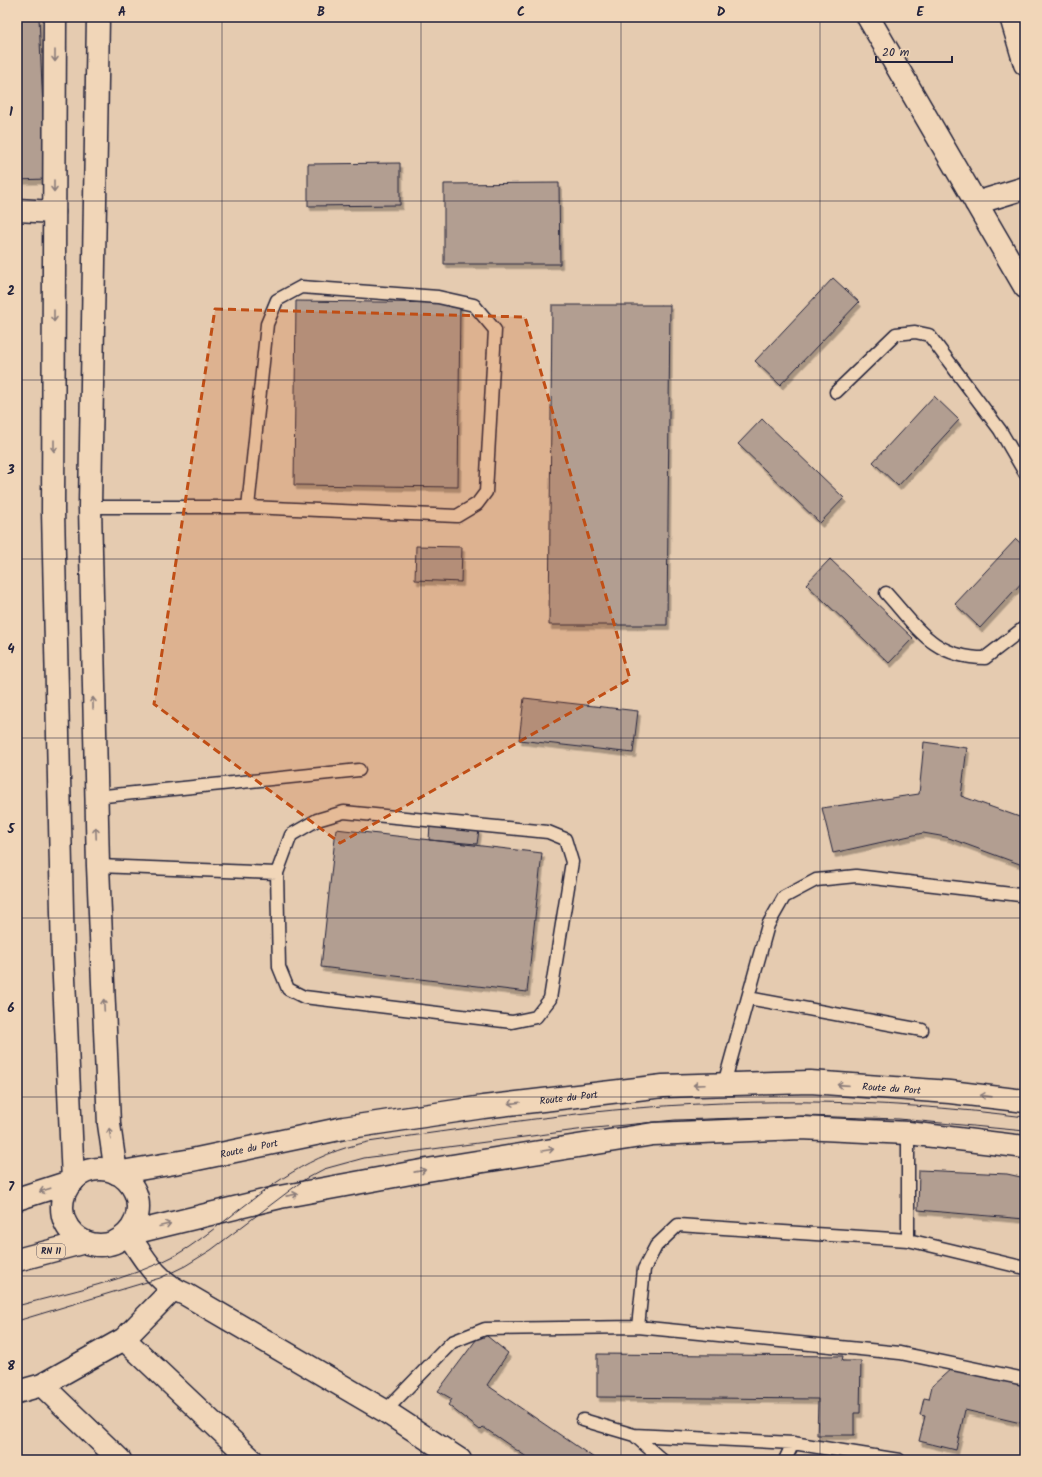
<svg xmlns="http://www.w3.org/2000/svg" width="1042" height="1477" font-family="Kalam,sans-serif">
<style>
.building{fill:#b29e91;stroke:#22223b;filter:url(#shadow)}
.lines{fill:none;stroke-linecap:round;stroke-linejoin:round}
.service-casing{stroke:#22223b;stroke-width:15}
.minor-casing{stroke:#22223b;stroke-width:25}
.secondary-casing{stroke:#22223b;stroke-width:25}
.trunk-casing{stroke:#22223b;stroke-width:25}
.service{stroke:#f1d6b8;stroke-width:12}
.minor{stroke:#f1d6b8;stroke-width:22}
.secondary{stroke:#f1d6b8;stroke-width:22}
.trunk{stroke:#f1d6b8;stroke-width:22}
.tram{stroke:#22223b;stroke-width:1}
.oneway{stroke:#8a7c7a}
.marked{fill:#c04e15;fill-opacity:0.2;stroke:#c04e15;stroke-width:3;stroke-dasharray:8 5;stroke-linejoin:round}
.grid{fill:none;stroke:#22223b;stroke-width:1;stroke-opacity:0.55}
.labels{text-anchor:middle;stroke-width:4;stroke-linejoin:round;paint-order:stroke}
.shield{fill:#f1d6b8;stroke:#605860;stroke-width:1}
.shield-label{font-size:9px;font-weight:bold;fill:#22223b}
.street-label{font-size:10px;fill:#22223b;stroke:#f1d6b8}
.neatline{fill:none;stroke:#22223b;stroke-width:1.5}
.grid-label{font-size:13px;text-anchor:middle;font-weight:bold;fill:#22223b}
</style>
<defs>
<filter id="shadow"><feDropShadow dx="2.5" dy="4.5" stdDeviation="0" flood-color="#0004"/></filter>
</defs>
<rect width="100%" height="100%" fill="#e5cbb0"/>
<filter id="ink" filterUnits="userSpaceOnUse"><feTurbulence type="fractalNoise" baseFrequency=".025" numOctaves="2"/><feDisplacementMap in="SourceGraphic" scale="8" xChannelSelector="R" yChannelSelector="G"/><feConvolveMatrix kernelMatrix="1 2 1 2 8 2 1 2 1" color-interpolation-filters="sRGB"/></filter>
<g filter="url(#ink)">
<path class="building" d="M17 17H39L46 179 17 180Z
M400 163V205L308 206V164Z
M559 183 560 264H444V184Z
M833 278 859 302 780 385 755 361Z
M296 301 460 303 458 487 294 485Z
M552 305H670L667 625H549Z
M934 396 959 420 898 486 873 462Z
M762 419 844 498 820 523 738 444Z
M1016 539 1025 547V579L980 628 955 604Z
M416 546 462 547 461 582 415 580Z
M830 559 913 638 889 663 806 584Z
M524 698 638 711 633 753 519 740Z
M924 742 967 748 961 796 1025 819V866L946 837 923 833 833 853 822 808 919 794Z
M430 825 479 830 477 844 429 840Z
M336 829 542 853 527 992 321 967Z
M919 1170 1007 1174 1025 1178V1219L918 1210Z
M482 1332 508 1353 487 1385 597 1460H531L483 1427 480 1430 448 1405 452 1399 438 1391Z
M597 1354 843 1356 842 1361H861L860 1413H854V1435H817L818 1399 597 1397Z
M952 1368 1025 1386V1424L965 1410 956 1450 919 1441 925 1416 920 1415 924 1398 929 1399 932 1386Z"/>
<g class="lines">
<g class="service-casing">
<path id="service" d="M836 392 896 334 915 332 929 335 1000 430 1025 473
M90 507H248L457 516 477 504 486 492 495 330 474 305 438 297 301 287 277 300 267 324 248 507
M886 593C917 627 933 658 985 658L1025 627
M95 797 359 770
M344 812 548 832 565 839 572 862 550 999 536 1017 512 1022 304 997 288 989 279 967 277 873 291 835 317 820Z
M98 866 277 873
M748 998 922 1030
M724 1084 768 925 784 897 816 880 856 876 1020 895
M908 1133V1240
M638 1327 644 1269 656 1246 678 1225 908 1240 1025 1268
M385 1411 452 1342 485 1329 638 1327 900 1353 1025 1379
M583 1420 634 1435 793 1443 899 1460
M634 1435 662 1460
M785 1460 793 1443"/>
</g>
<g class="minor-casing">
<path id="minor" d="M868 17 1025 287
M1011 17 1025 64
M976 203 1025 188
M17 210 54 212
M128 1234C145 1260 157 1283 187 1295L385 1411 460 1460
M124 1339 252 1460
M42 1385 120 1460
M17 1392 42 1385 124 1339 173 1289"/>
</g>
<g class="secondary-casing">
<g id="secondary">
<path d="M55 17 53 511 63 956 73 1181"/>
<path id="s1" d="M98 17 90 507 98 866 109 1124 116 1173 192 1160 344 1128 483 1107 663 1086 810 1082 950 1092 1025 1101"/>
<circle cx="100" cy="1207" r="38"/>
<path d="M128 1234 280 1197 427 1170 653 1134 801 1128 908 1133 1025 1147"/>
</g>
</g>
<g class="trunk-casing">
<path id="trunk" d="M17 1199 73 1181
M17 1260 85 1242"/>
</g>
<use href="#service" class="service"/>
<use href="#minor" class="minor"/>
<use href="#secondary" class="secondary"/>
<use href="#trunk" class="trunk"/>
<path class="tram" d="M17 1306C68 1292 129 1280 176 1255 194 1245 209 1232 226 1220 271 1185 310 1154 368 1142 440 1132 512 1121 585 1113 731 1097 879 1098 1025 1117
M17 1321 160 1278 185 1266 211 1250 305 1179 324 1169 364 1158 585 1129 675 1120 804 1116 899 1119 1025 1131"/>
</g>
<defs><path id="oneway-shaft" d="M-6 0H5M1.5-3L5.5 0L1.5 3" fill="none" stroke-width="1.6" stroke-linecap="round" stroke-linejoin="round"/></defs>
<g class="oneway">
<use href="#oneway-shaft" transform="translate(55 56) rotate(90)"/>
<use href="#oneway-shaft" transform="translate(54 186) rotate(90)"/>
<use href="#oneway-shaft" transform="translate(54 316) rotate(90)"/>
<use href="#oneway-shaft" transform="translate(54 446) rotate(90)"/>
<use href="#oneway-shaft" transform="translate(93 703) rotate(-91)"/>
<use href="#oneway-shaft" transform="translate(96 833) rotate(-92)"/>
<use href="#oneway-shaft" transform="translate(104 1005) rotate(-93)"/>
<use href="#oneway-shaft" transform="translate(699 1085) rotate(178)"/>
<use href="#oneway-shaft" transform="translate(843 1085) rotate(-176)"/>
<use href="#oneway-shaft" transform="translate(986 1096) rotate(-173)"/>
<use href="#oneway-shaft" transform="translate(514 1103) rotate(173)"/>
<use href="#oneway-shaft" transform="translate(110 1134) rotate(-99)"/>
<use href="#oneway-shaft" transform="translate(548 1150) rotate(-9)"/>
<use href="#oneway-shaft" transform="translate(420 1171) rotate(-11)"/>
<use href="#oneway-shaft" transform="translate(45 1190) rotate(162)"/>
<use href="#oneway-shaft" transform="translate(292 1195) rotate(-11)"/>
<use href="#oneway-shaft" transform="translate(165 1225) rotate(-14)"/>
</g>
</g>
<path class="marked" d="M215 309 525 317 630 679 340 843 154 704Z"/>
<path class="grid" d="M222 17V1460M421 17V1460M621 17V1460M820 17V1460M17 201H1025M17 380H1025M17 559H1025M17 738H1025M17 918H1025M17 1097H1025M17 1276H1025"/>
<g class="labels">
<rect class="shield" x="37" y="1244" width="28" height="14" rx="3"/>
<g class="shield-label">
<text x="51" y="1254">RN 11</text>
</g>
<g class="street-label">
<text dy="4" stroke="none"><textPath href="#s1" startOffset="1940">Route du Port</textPath></text>
<text dy="4" stroke="none"><textPath href="#s1" startOffset="1616">Route du Port</textPath></text>
<text dy="4" stroke="none"><textPath href="#s1" startOffset="1292">Route du Port</textPath></text>
</g>
</g>
<rect width="1042" height="1477" fill="none" stroke="#f1d6b8" stroke-width="44"/>
<path d="M876 56v6h76v-6" fill="none" stroke="#22223b" stroke-width="2"/>
<text x="882" y="56" font-size="12" fill="#22223b" stroke="#f1d6b8" stroke-width="3" paint-order="stroke">20 m</text>
<rect x="22" y="22" width="998" height="1433" class="neatline"/>
<g class="grid-label">
<text x="122" y="16">A</text>
<text x="321" y="16">B</text>
<text x="521" y="16">C</text>
<text x="721" y="16">D</text>
<text x="920" y="16">E</text>
<text x="11" y="116">1</text>
<text x="11" y="295">2</text>
<text x="11" y="474">3</text>
<text x="11" y="653">4</text>
<text x="11" y="833">5</text>
<text x="11" y="1012">6</text>
<text x="11" y="1191">7</text>
<text x="11" y="1370">8</text>
</g>
</svg>
